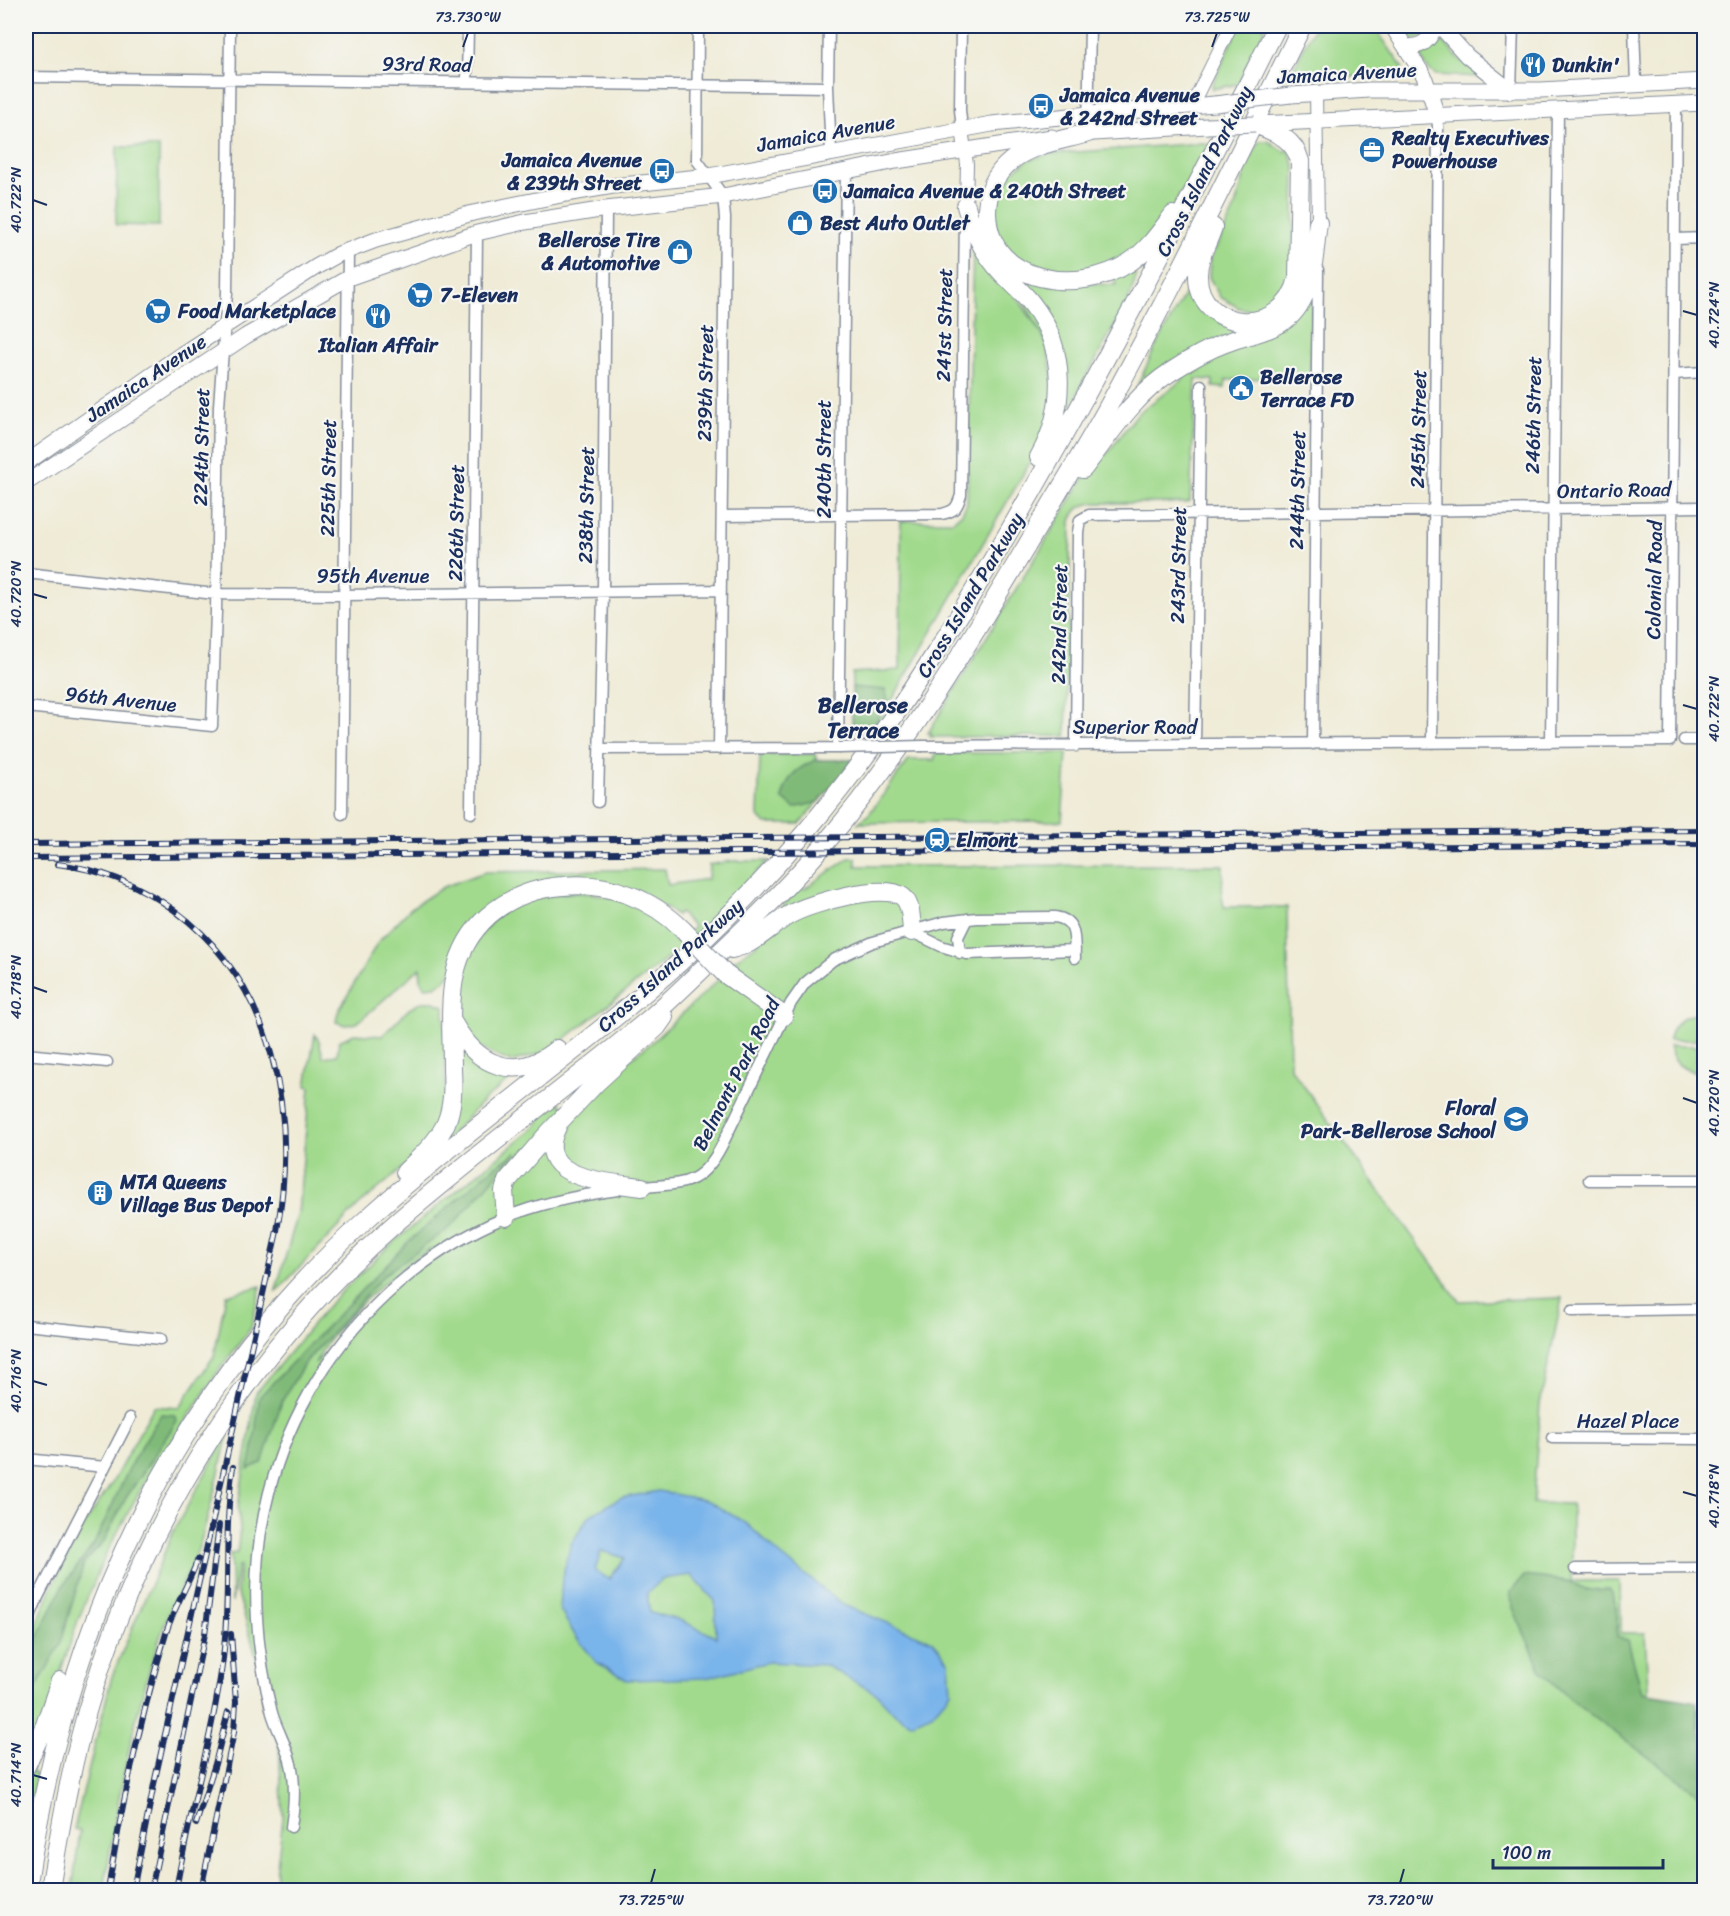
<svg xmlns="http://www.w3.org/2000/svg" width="1730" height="1916" font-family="Sriracha,sans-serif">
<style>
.green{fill:#a1da8d;stroke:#5e8476;stroke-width:1.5;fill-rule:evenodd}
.forest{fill:#80ba78;stroke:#4e746b;stroke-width:1.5}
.water{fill:#79b4ea;stroke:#4a72a4;stroke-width:1.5;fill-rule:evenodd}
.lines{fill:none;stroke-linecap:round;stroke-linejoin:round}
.minor-casing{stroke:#858d9a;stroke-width:13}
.tertiary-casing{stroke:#858d9a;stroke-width:14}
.primary-casing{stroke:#858d9a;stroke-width:17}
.motorway-casing{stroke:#858d9a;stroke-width:20}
.minor{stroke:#fff;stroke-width:10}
.tertiary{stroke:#fff;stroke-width:12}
.primary{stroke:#fff;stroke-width:15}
.motorway{stroke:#fff;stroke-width:18}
.rail-casing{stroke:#1b2f5e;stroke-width:6}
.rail{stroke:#f6f6f2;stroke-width:4;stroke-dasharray:11;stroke-linecap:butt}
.minor-bridge-casing{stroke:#858d9a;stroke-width:13;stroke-linecap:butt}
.primary-bridge-casing{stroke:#858d9a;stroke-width:17;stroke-linecap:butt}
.motorway-bridge-casing{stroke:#858d9a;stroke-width:20;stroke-linecap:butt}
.minor-bridge{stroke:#fff;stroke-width:10}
.primary-bridge{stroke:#fff;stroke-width:15}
.motorway-bridge{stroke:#fff;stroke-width:18}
.ticks{fill:none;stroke:#1b2f5e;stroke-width:2}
.labels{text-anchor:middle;stroke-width:4.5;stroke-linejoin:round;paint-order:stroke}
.street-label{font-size:20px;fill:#1b2f5e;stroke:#f6f6f2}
.poi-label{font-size:20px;font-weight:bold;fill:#1b2f5e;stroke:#f6f6f2;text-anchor:start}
.quarter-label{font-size:22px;font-weight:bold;fill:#1b2f5e;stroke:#f6f6f2}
.neatline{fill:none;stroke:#1b2f5e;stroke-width:2}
.ticks-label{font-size:15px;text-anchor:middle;fill:#1b2f5e}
</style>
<rect width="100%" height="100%" fill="#f6f6f2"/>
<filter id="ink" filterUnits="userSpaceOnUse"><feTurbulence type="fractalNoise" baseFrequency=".0167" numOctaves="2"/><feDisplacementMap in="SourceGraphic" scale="12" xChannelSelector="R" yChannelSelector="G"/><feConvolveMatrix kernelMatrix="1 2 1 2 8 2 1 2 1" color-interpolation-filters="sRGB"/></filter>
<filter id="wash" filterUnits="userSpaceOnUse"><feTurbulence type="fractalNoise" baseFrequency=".008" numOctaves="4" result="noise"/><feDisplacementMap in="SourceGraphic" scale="24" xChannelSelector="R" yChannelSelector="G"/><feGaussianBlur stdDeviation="1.35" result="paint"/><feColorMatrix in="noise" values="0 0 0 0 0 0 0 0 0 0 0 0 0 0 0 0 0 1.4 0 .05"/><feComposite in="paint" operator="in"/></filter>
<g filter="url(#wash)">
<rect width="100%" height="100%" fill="#efebd6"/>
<path class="green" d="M1239 26H1266L1238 84 1212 89V85Z
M1315 26H1374L1402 67 1403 73 1398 75 1288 79Z
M1400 26H1429L1430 30 1416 40 1406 35Z
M1441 41 1444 42 1460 60 1481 75 1480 77 1436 75 1429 70 1420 56 1428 52Z
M1259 141H1268L1285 152 1288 148 1295 167 1293 279 1274 307 1250 317 1249 310 1239 308 1220 297 1209 277 1210 260 1234 210 1248 163Z
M1202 143 1210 144 1166 219 1135 254 1101 273 1058 276 1020 263 996 232 995 196 1012 167 1015 170 1028 160 1050 154Z
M117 147H159V226L116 225Z
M973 247 1021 303 1046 341 1055 390 1047 433 873 733C863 733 855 733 852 722V673L900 670 901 521H953L962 513 967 503Z
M1004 265 1095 284 1116 285 1114 278 1126 271 1137 275 1129 299 1056 433 1065 378Z
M1195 275 1221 323 1234 329V334L1196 350 1138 384 1153 352Z
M1312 296 1310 376 1226 380 1225 388 1213 387V380L1196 379 1190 501 1186 503H1093C1080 505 1075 510 1071 521L1066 736 930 737 932 733H928L1098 455 1105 456 1138 413 1183 380 1182 373Z
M936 753H1067L1062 821 858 823 869 814 909 760H934Z
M815 754 817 760H853L800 824H766L758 816 760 755Z
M849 858H856V866L1223 865 1222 896 1224 907H1287L1290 1067 1459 1301 1562 1298 1540 1404 1533 1503 1572 1504V1581H1620L1621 1633H1645L1649 1708 1699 1709 1701 1767 1704 1768V1890H274L283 1818 278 1730 237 1591 240 1566H238L232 1602C231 1585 232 1571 230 1554L237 1553 240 1529 238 1507 256 1393 332 1301 390 1245 535 1127 543 1115 560 1102 563 1109 651 1043 731 968 728 965 756 945 775 915 800 887 804 889ZM431 1248V1249L315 1363C336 1322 391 1273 431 1248Z
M732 861H768L686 944 549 1051 511 1062C501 1057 483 1052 475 1043 460 1028 456 1004 460 983 467 952 486 918 517 904 524 901 532 900 539 898 591 884 645 900 681 939L694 927 680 913 677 915 639 891 512 893 444 981 435 986 425 987 421 979 420 968 357 1023 345 1025 336 1022 338 1012 378 942 412 907 443 887 485 872 665 869 668 885 708 879 709 865Z
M422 1002H434L444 1006 446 1105 422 1152 359 1205 275 1293 298 1213 310 1087 306 1086 315 1034 319 1041 323 1057 337 1055 339 1041 354 1034 382 1036 409 1009Z
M1697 1014V1040H1669C1671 1024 1682 1015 1697 1014Z
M1669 1046H1697V1072C1682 1070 1672 1061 1669 1046Z
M459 1047 512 1074V1078L484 1100 442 1144Z
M261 1286 251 1328 220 1369 143 1485 106 1554 78 1620 51 1700 26 1756V1652L51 1589 85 1523 111 1485 154 1406 179 1408 214 1356 226 1295Z
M228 1433C219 1473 210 1514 197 1553 189 1577 173 1599 165 1623 134 1709 117 1801 104 1890H72L80 1831 74 1829 112 1676 173 1532Z
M31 1771 36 1775 26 1834V1779Z"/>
<path class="forest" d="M852 687 885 690 888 700 879 714 873 733H865L854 728 852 722Z
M816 760H853L819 802 794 808 782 798C788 776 795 769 816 760Z
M516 1153 451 1227 385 1274 304 1364 282 1401 262 1463 248 1469C256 1446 255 1421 260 1396L407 1243 494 1167Z
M161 1414 174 1415 177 1421 126 1498 104 1541 84 1563 60 1645 35 1690 26 1682V1680L37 1639 63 1586 94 1544 133 1460Z
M1524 1576 1567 1581 1585 1590 1609 1589 1617 1608V1637L1628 1640 1642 1693 1697 1702V1720L1704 1746V1798L1571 1700 1541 1671 1513 1608 1510 1593Z"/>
<path class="water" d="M659 1491 708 1501 746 1523 778 1553 843 1605 933 1641 949 1662 951 1692 932 1714 911 1723 895 1714 877 1694 825 1665 768 1662 706 1678 627 1680 596 1662 576 1637 560 1610 562 1578 571 1544 589 1516 620 1498ZM601 1551 625 1558 609 1579 595 1571ZM691 1575 715 1601 716 1637 680 1620 650 1613 647 1593 663 1579Z"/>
</g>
<g filter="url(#ink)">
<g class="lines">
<g class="minor-casing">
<path id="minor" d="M698 26 697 160 723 196 725 218 719 749
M829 26 828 87 831 154
M961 26 960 110 962 129
M1634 26 1636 85
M26 77 828 87
M467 82 468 26
M1511 91 1513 26
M1088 133 1090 26
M1676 239 1704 238
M1674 374 1704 372
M722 516 942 514C955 511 957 508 961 495L965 218
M26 573 215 594 344 595 721 590
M26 707 212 726 216 612 219 406 227 293 230 26
M1684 740H1704
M1551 742 1558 109
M1432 743 1438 127 1437 115
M1195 744 1201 385
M1313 744 1318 270
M923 746 1670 741 1676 104
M1076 746 1078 532 1080 520 1089 515 1701 507
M600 749 838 748 846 171
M598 802 603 592 606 209
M471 813 477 233
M342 814 348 251
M912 932 941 946 967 954 1075 950
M960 953 958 937 967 919
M26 1054 107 1062
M1589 1180H1704
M637 1188C680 1182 699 1190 722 1145L791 1003 805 983 833 960 873 942 944 922 977 918 1055 917C1078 920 1074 940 1075 958
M1572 1311 1704 1309
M26 1325 161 1339
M1552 1438 1704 1439
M26 1459 105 1467
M1575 1569 1704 1568
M26 1626 38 1597 130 1418
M291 1827C294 1807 296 1784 291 1764 287 1746 277 1730 272 1713 264 1682 259 1651 257 1619 246 1448 346 1285 504 1218 540 1203 580 1195 618 1190"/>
</g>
<g class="tertiary-casing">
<path id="tertiary" d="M1316 92 1318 223
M1191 107 1231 26
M962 129 967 164 966 206"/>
</g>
<g class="primary-casing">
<path id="primary" d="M1392 26 1424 76 1437 115
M1440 26 1467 56 1511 91
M1406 47C1422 47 1430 41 1435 26
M1291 95 1369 90H1541L1704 81
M1258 124 1704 103
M1078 134 1207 126
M26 463 182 354 316 267 339 254 376 240 473 213 566 194 613 186 709 176 992 124 1089 114 1215 104
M26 483 246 336 348 278 477 233 525 222 606 209 723 196 896 161 1052 137"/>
</g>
<g class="motorway-casing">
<path id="motorway" d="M1088 133C1064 140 1031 144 1011 161 995 174 987 192 987 213 989 286 1081 295 1130 262 1148 250 1160 232 1173 215
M966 206C973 233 984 254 1003 274 1013 284 1024 293 1032 304 1067 348 1066 410 1039 457
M1213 227C1208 243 1198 257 1198 275 1197 331 1284 341 1298 278L1300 161C1294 138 1275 132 1255 124
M1083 469C1110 434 1134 395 1172 371 1189 360 1206 350 1225 343 1265 328 1295 331 1309 282 1315 263 1315 242 1318 223
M732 949C737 947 744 946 749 943 764 935 776 922 791 914 811 903 884 882 903 897 912 905 911 922 912 932
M725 974 784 1016
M453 1023C478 1067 516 1083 557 1049
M557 1127C531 1180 608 1182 642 1187
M405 1172C420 1157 437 1143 446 1123 453 1106 453 1088 452 1069 452 1013 442 958 488 916 510 897 535 888 563 886 608 881 652 899 683 930
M506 1217 504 1191 507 1181 545 1137 596 1083 657 1027 664 1017
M26 1766 45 1725 60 1681
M27 1890C64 1632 165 1404 360 1225 462 1132 577 1054 680 962 725 921 768 876 808 829 900 720 972 597 1042 474 1125 327 1202 177 1277 26
M50 1890C61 1822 73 1754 94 1688 150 1509 256 1344 398 1221 479 1151 566 1088 649 1019 672 999 694 977 716 956 755 919 793 882 828 840 907 746 971 641 1033 535 1058 492 1085 449 1109 405 1177 281 1239 153 1302 26"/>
</g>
<use href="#minor" class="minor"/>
<use href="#tertiary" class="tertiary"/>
<use href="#primary" class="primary"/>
<use href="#motorway" class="motorway"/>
<g class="rail-casing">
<path id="rail" d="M26 844 1704 830
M26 858 1704 844
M57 864C100 869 140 885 174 910 275 984 298 1114 277 1231L154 1784 133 1890
M196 1824 215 1764 228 1712
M108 1890C122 1803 141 1715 167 1630 175 1606 189 1583 198 1559
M151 1890 205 1634 219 1525
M176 1890C189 1813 213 1736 223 1658 231 1594 223 1530 233 1467
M201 1890 234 1732 236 1702 231 1634"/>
</g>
<use href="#rail" class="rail"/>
<g class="minor-bridge-casing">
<path id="minor-bridge" d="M838 748 923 746"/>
</g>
<g class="primary-bridge-casing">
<path id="primary-bridge" d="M1215 104 1291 95
M1207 126 1255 124"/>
</g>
<g class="motorway-bridge-casing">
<path id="motorway-bridge" d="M683 930 725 974"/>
</g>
<use href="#minor-bridge" class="minor-bridge"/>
<use href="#primary-bridge" class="primary-bridge"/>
<use href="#motorway-bridge" class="motorway-bridge"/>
</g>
</g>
<path class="ticks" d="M463 47 468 33M1212 47 1217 33M33 200 47 205M1683 311 1697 315M33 594 47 598M1683 705 1697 709M33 987 47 992M1683 1098 1697 1103M33 1381 47 1385M1683 1492 1697 1496M33 1775 47 1779M651 1883 655 1869M1400 1883 1404 1869"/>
<defs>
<g id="restaurant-disc" transform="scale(1.35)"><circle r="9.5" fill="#1f6fb2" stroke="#f6f6f2"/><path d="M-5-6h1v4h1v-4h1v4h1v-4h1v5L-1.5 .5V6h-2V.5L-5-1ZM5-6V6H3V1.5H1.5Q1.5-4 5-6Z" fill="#fff"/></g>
<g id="bus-disc" transform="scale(1.35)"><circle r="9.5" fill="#1f6fb2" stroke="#f6f6f2"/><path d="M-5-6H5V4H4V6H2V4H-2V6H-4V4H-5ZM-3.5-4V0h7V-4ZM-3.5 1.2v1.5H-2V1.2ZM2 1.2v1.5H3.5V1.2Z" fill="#fff"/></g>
<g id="office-disc" transform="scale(1.35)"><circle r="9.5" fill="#1f6fb2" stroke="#f6f6f2"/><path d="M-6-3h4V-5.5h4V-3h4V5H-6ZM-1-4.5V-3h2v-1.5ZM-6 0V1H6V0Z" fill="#fff"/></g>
<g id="shop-disc" transform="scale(1.35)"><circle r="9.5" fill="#1f6fb2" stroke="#f6f6f2"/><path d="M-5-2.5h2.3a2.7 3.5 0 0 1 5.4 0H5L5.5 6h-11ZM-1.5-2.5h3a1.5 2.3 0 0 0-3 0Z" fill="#fff"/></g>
<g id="supermarket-disc" transform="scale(1.35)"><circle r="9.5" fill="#1f6fb2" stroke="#f6f6f2"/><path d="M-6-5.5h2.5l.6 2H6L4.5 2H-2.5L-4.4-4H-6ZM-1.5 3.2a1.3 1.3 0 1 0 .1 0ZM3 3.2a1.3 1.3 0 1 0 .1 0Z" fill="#fff"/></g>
<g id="civic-disc" transform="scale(1.35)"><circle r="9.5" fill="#1f6fb2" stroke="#f6f6f2"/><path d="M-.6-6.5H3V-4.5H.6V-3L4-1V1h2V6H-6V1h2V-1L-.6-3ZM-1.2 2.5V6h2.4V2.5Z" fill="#fff"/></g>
<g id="station-disc" transform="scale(1.35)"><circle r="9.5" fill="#1f6fb2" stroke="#f6f6f2"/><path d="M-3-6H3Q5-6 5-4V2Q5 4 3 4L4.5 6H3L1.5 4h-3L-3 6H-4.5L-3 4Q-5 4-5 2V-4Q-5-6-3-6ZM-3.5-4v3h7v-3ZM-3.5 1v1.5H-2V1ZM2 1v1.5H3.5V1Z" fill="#fff"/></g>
<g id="school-disc" transform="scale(1.35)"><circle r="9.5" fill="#1f6fb2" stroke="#f6f6f2"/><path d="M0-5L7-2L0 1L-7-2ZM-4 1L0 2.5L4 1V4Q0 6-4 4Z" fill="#fff"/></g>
<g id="building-disc" transform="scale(1.35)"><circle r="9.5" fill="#1f6fb2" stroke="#f6f6f2"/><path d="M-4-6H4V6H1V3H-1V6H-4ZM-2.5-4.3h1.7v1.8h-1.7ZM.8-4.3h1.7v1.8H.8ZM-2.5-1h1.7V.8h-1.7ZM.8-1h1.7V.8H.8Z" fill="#fff"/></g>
</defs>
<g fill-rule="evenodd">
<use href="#restaurant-disc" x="1533" y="65"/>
<use href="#bus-disc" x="1041" y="106"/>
<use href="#office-disc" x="1372" y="150"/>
<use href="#bus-disc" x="662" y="171"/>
<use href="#bus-disc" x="825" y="191"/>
<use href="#shop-disc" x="800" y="223"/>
<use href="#shop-disc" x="680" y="252"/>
<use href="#supermarket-disc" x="420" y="295"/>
<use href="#supermarket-disc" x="158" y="311"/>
<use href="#restaurant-disc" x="378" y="316"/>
<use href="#civic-disc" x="1241" y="388"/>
<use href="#station-disc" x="937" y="840"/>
<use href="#school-disc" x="1516" y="1119"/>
<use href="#building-disc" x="100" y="1193"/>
</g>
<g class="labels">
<g class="street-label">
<text transform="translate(427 64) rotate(1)" y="7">93rd Road</text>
<text transform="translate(1347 73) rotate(-3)" y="7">Jamaica Avenue</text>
<text transform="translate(826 133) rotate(-10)" y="7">Jamaica Avenue</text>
<text transform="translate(1204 171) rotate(-63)" y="7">Cross Island Parkway</text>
<text transform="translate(944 325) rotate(-89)" y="7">241st Street</text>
<text transform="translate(146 378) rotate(-34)" y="7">Jamaica Avenue</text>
<text transform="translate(705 383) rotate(-89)" y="7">239th Street</text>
<text transform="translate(1533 415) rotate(-89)" y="7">246th Street</text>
<text transform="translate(1418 429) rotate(-89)" y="7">245th Street</text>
<text transform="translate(201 447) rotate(-89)" y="7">224th Street</text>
<text transform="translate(824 459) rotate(-90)" y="7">240th Street</text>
<text transform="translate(328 478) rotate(-89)" y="7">225th Street</text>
<text transform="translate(1297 490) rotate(-89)" y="7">244th Street</text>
<text transform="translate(1614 490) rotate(-1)" y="7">Ontario Road</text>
<text transform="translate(586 505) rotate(-89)" y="7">238th Street</text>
<text transform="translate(456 523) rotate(-89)" y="7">226th Street</text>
<text transform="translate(1178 565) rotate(-89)" y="7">243rd Street</text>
<text x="373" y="583">95th Avenue</text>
<text transform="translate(1654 580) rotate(-89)" y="7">Colonial Road</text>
<text transform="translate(970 595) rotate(-59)" y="7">Cross Island Parkway</text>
<text transform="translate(1059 624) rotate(-89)" y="7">242nd Street</text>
<text transform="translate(121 699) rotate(6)" y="7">96th Avenue</text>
<text x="1135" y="734">Superior Road</text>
<text transform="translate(670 965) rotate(-42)" y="7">Cross Island Parkway</text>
<text transform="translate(736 1074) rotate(-63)" y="7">Belmont Park Road</text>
<text x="1628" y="1428">Hazel Place</text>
</g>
<g class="poi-label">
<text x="1552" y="72">Dunkin'</text>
<text x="1060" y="102">Jamaica Avenue<tspan x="1060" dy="23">&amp; 242nd Street</tspan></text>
<text x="1392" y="145">Realty Executives<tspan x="1392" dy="23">Powerhouse</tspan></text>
<text x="642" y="167" text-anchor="end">Jamaica Avenue<tspan x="642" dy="23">&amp; 239th Street</tspan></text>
<text x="844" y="198">Jamaica Avenue &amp; 240th Street</text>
<text x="820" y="230">Best Auto Outlet</text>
<text x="660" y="247" text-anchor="end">Bellerose Tire<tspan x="660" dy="23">&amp; Automotive</tspan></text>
<text x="440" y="302">7-Eleven</text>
<text x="178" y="318">Food Marketplace</text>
<text x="378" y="352" text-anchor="middle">Italian Affair</text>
<text x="1260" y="384">Bellerose<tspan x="1260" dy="23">Terrace FD</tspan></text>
<text x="956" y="847">Elmont</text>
<text x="1496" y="1115" text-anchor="end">Floral<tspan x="1496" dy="23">Park-Bellerose School</tspan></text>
<text x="120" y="1189">MTA Queens<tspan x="120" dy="23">Village Bus Depot</tspan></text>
</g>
<g class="quarter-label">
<text x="863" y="713">Bellerose<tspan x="863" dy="25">Terrace</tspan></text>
</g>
</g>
<rect width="1730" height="1916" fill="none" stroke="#f6f6f2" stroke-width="66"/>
<path d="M1493 1859v9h170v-9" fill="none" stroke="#1b2f5e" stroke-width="3"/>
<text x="1502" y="1859" font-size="18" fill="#1b2f5e" stroke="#f6f6f2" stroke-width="4.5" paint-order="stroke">100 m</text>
<rect x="33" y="33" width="1664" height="1850" class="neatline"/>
<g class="ticks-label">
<text x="468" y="22">73.730°W</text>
<text x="1217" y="22">73.725°W</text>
<text transform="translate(16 200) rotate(-90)" y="5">40.722°N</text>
<text transform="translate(1714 315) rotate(-90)" y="5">40.724°N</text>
<text transform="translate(16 594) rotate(-90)" y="5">40.720°N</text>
<text transform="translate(1714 709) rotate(-90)" y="5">40.722°N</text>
<text transform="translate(16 987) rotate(-90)" y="5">40.718°N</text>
<text transform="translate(1714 1103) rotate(-90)" y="5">40.720°N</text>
<text transform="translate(16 1381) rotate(-90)" y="5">40.716°N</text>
<text transform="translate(1714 1496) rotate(-90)" y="5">40.718°N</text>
<text transform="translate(16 1775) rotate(-90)" y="5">40.714°N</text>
<text x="651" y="1905">73.725°W</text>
<text x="1400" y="1905">73.720°W</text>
</g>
</svg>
